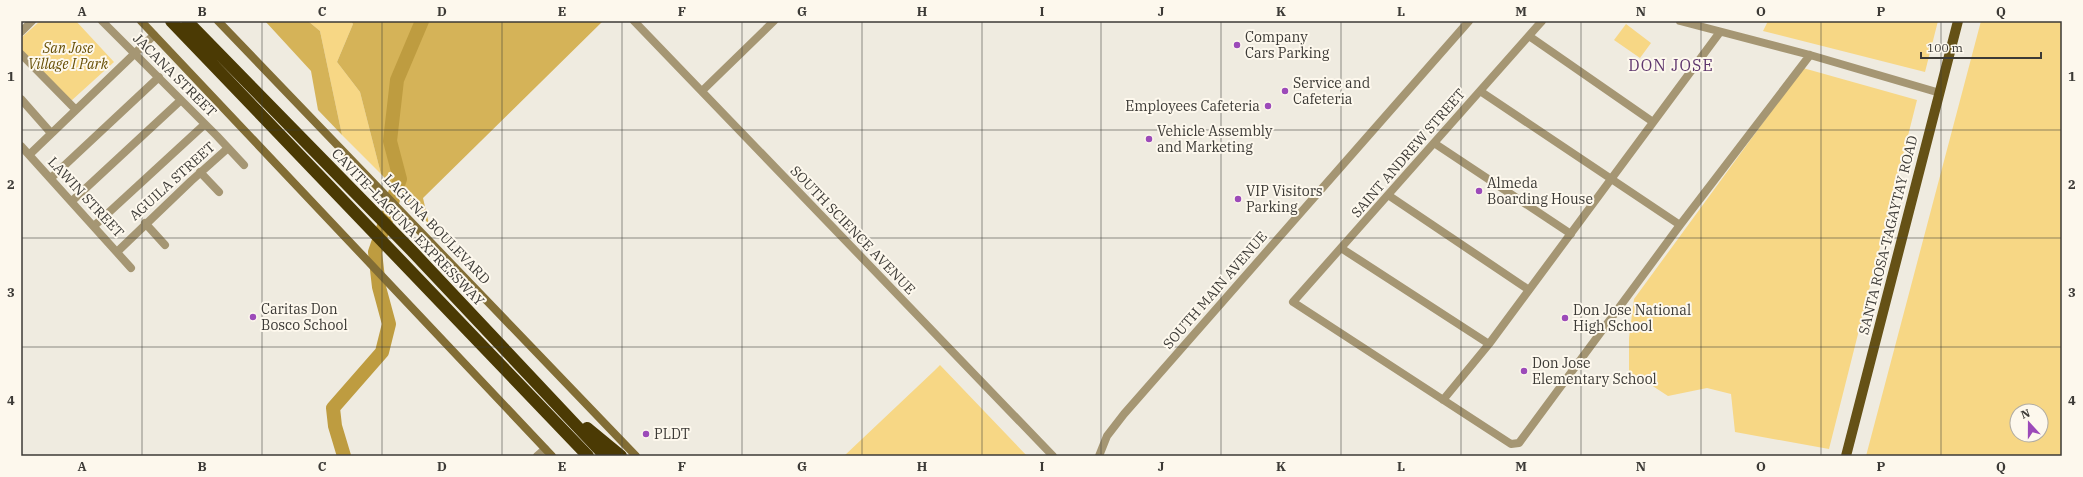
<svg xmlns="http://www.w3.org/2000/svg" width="2083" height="477" font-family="'IBM Plex Serif',serif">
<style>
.green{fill:#f7d785;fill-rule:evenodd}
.forest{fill:#d5b358}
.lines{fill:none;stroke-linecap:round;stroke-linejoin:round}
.river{stroke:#be9c40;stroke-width:14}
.minor{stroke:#a59673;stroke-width:8}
.secondary{stroke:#826d35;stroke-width:8}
.primary{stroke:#655116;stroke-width:10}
.motorway{stroke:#4b3a04;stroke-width:12}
.grid{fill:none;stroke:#3c3a36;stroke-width:1;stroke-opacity:0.55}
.poi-dot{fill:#9c4ab9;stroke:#fdf8ed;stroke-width:1.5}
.labels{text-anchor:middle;stroke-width:4;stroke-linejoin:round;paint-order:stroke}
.poi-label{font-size:14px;fill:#3c3a36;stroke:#fdf8ed;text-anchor:start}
.park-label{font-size:14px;font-style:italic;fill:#674f05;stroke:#fdf8ed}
.street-label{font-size:14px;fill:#3c3a36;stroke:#fdf8ed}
.quarter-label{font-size:16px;letter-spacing:1px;fill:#5f376e;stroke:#fdf8ed}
.neatline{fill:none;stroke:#3c3a36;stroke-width:1.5}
.grid-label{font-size:13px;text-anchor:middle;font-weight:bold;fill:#3c3a36}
</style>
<rect width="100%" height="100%" fill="#efebe0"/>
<path class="green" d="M40 21H76L114 62 71 101 21 49V38Z
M308 21H351L353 24 337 62 360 92 381 174 342 135 320 31Z
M1768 21H1938L1925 72 1763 31Z
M1981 21H2062V456H1866ZM2017 411H2041V435H2017Z
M1626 24 1651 43 1640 58 1614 40Z
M1803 68 1917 100 1829 449 1735 432 1731 394 1707 388 1668 396 1648 383 1629 376V338L1634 299Z
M940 365 1027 456H844L934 371Z"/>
<path class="forest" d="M265 21H308L320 31 342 135 318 110 311 71Z
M351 21H603L423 198 429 224 381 174 360 92 337 62 353 24Z"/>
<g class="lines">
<path class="river" d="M344 456 335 426 333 408 382 352 389 324 379 287 375 252 400 179 390 141 397 80 422 21"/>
<path class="minor" d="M102 21 217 136 244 165
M634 21 1053 456
M1542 21 1293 302 1511 444 1519 443 1680 225 1810 55
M1680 21 1810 55 1940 93
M21 32 32 21
M1529 36 1653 122
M21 54 76 110
M702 91 774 21
M1480 91 1680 225
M21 99 51 133
M1434 143 1571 234
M21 146 131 268
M29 155 154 35
M200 172 219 192
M51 178 159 77
M1388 195 1529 290
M72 201 181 100
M145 223 165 245
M94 226 205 124
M1341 248 1489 344
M118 251 191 181 228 148
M1443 400 1489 344 1720 32
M537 456 545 449
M1099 456 1107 436 1124 414 1469 21"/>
<path class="secondary" d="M141 21 552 456
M218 21 636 456"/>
<path class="primary" d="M1846 456 1958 21"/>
<path class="motorway" d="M171 21 588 456
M187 21 413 252 605 456
M587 428 621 456"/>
</g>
<path class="grid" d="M142 21V456M262 21V456M382 21V456M502 21V456M622 21V456M742 21V456M862 21V456M982 21V456M1101 21V456M1221 21V456M1341 21V456M1461 21V456M1581 21V456M1701 21V456M1821 21V456M1941 21V456M21 130H2062M21 238H2062M21 347H2062"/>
<g class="poi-dot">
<circle cx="1237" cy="45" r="4"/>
<circle cx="1285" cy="91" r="4"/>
<circle cx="1268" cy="106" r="4"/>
<circle cx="1149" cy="139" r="4"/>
<circle cx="1479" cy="191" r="4"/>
<circle cx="1238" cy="199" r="4"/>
<circle cx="253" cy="317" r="4"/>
<circle cx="1565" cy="318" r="4"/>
<circle cx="1524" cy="371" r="4"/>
<circle cx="646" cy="434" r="4"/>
</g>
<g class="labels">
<g class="poi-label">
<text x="1245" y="42">Company<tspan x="1245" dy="16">Cars Parking</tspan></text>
<text x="1293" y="88">Service and<tspan x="1293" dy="16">Cafeteria</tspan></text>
<text x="1260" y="111" text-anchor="end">Employees Cafeteria</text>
<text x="1157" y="136">Vehicle Assembly<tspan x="1157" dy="16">and Marketing</tspan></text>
<text x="1487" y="188">Almeda<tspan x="1487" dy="16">Boarding House</tspan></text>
<text x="1246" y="196">VIP Visitors<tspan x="1246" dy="16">Parking</tspan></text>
<text x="261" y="314">Caritas Don<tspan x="261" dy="16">Bosco School</tspan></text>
<text x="1573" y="315">Don Jose National<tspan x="1573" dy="16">High School</tspan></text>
<text x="1532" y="368">Don Jose<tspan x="1532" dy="16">Elementary School</tspan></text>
<text x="654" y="439">PLDT</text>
</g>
<g class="park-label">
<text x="68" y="53">San Jose<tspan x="68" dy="16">Village I Park</tspan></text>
</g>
<g class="street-label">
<text transform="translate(175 75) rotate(45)" y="5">JACANA STREET</text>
<text transform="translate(1408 153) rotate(-49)" y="5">SAINT ANDREW STREET</text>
<text transform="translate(172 181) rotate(-42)" y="5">AGUILA STREET</text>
<text transform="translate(86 197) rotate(47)" y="5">LAWIN STREET</text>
<text transform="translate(408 227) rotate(46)" y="5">CAVITE–LAGUNA EXPRESSWAY</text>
<text transform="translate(437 229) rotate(46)" y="5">LAGUNA BOULEVARD</text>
<text transform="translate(853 230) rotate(46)" y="5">SOUTH SCIENCE AVENUE</text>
<text transform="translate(1888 235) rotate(-76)" y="5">SANTA ROSA-TAGAYTAY ROAD</text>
<text transform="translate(1215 290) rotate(-49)" y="5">SOUTH MAIN AVENUE</text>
</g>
<g class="quarter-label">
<text x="1671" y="71">DON JOSE</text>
</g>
</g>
<rect width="2083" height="477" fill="none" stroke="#fdf8ed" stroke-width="44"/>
<g transform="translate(2029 423) rotate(339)"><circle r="19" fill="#fdf8ed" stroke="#b0aca4"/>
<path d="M0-3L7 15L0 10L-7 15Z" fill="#9c4ab9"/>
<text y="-6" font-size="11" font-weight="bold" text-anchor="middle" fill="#3c3a36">N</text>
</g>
<path d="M1921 52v6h120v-6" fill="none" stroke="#3c3a36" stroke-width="2"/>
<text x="1927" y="52" font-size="12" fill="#3c3a36" stroke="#fdf8ed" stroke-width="3" paint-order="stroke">100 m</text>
<rect x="22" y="22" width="2039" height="433" class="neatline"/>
<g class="grid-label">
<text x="82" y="16">A</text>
<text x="202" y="16">B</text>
<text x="322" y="16">C</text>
<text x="442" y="16">D</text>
<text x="562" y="16">E</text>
<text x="682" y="16">F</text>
<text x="802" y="16">G</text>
<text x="922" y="16">H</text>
<text x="1042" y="16">I</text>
<text x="1161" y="16">J</text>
<text x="1281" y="16">K</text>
<text x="1401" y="16">L</text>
<text x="1521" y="16">M</text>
<text x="1641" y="16">N</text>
<text x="1761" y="16">O</text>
<text x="1881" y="16">P</text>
<text x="2001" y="16">Q</text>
<text x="11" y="81">1</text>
<text x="2072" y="81">1</text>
<text x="11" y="189">2</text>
<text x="2072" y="189">2</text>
<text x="11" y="297">3</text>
<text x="2072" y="297">3</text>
<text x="11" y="405">4</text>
<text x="2072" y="405">4</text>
<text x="82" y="471">A</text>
<text x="202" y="471">B</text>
<text x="322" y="471">C</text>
<text x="442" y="471">D</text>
<text x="562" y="471">E</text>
<text x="682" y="471">F</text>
<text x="802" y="471">G</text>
<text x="922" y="471">H</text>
<text x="1042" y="471">I</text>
<text x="1161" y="471">J</text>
<text x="1281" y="471">K</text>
<text x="1401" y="471">L</text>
<text x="1521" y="471">M</text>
<text x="1641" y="471">N</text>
<text x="1761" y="471">O</text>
<text x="1881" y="471">P</text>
<text x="2001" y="471">Q</text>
</g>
</svg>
